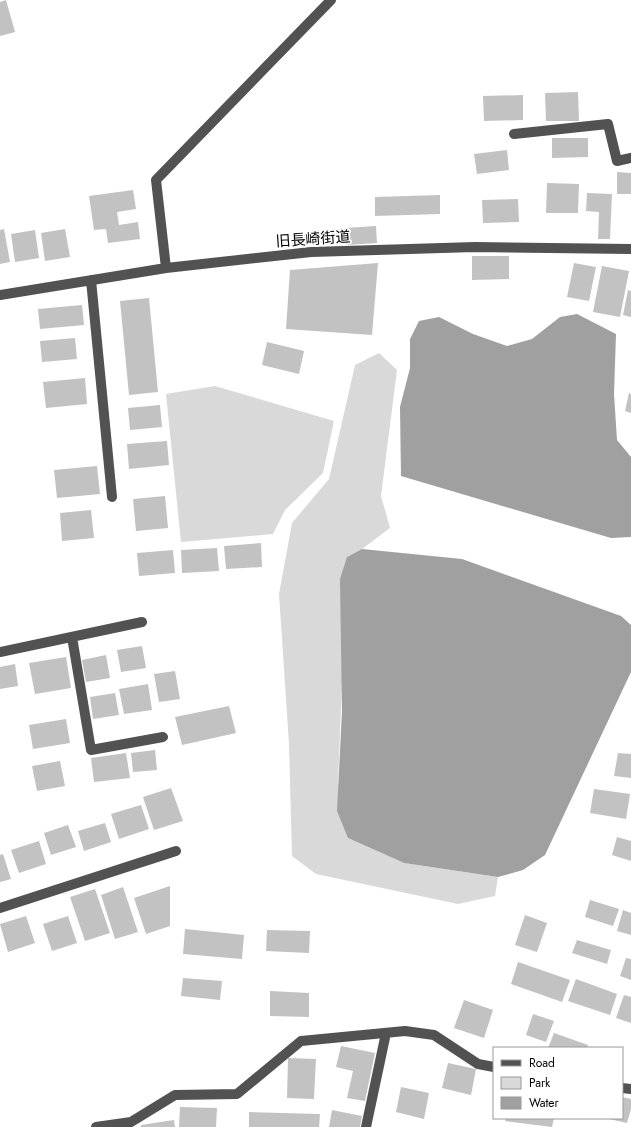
<svg xmlns="http://www.w3.org/2000/svg" width="631" height="1127" font-family="Jost,'Noto Sans JP',sans-serif">
<style>
.green{fill:#d9d9d9}
.water{fill:#a0a0a0}
.building{fill:#c2c2c2}
.lines{fill:none;stroke-linecap:round;stroke-linejoin:round}
.minor{stroke:#525252;stroke-width:10}
.labels{text-anchor:middle;stroke-width:3.5;stroke-linejoin:round;paint-order:stroke}
.street-label{font-size:15px;fill:#000;stroke:#fff}
</style>
<rect width="100%" height="100%" fill="#fff"/>
<path class="green" d="M379 353 397 370 381 496 390 528 362 549 347 557 338 783 348 838 404 863 498 877 495 896 458 904 316 874 292 856 289 744 279 594 292 523 329 479 355 365Z
M215 386 334 421 323 473 285 510 273 534 181 542 166 394Z"/>
<path class="water" d="M577 314 616 334 614 394 617 440 631 457V537L611 538 401 476 400 407 410 368V339L419 321 439 317 473 334 507 346 532 339 560 317Z
M362 549 462 559 621 616 631 625V672L545 855 523 870 498 877 404 863 348 838 337 811 342 711 340 579 347 557Z"/>
<path class="building" d="M6 0 15 32 0 36V2Z
M578 92 579 121H546L545 93Z
M523 95V120L484 121 483 96Z
M552 138H588V157L552 158Z
M507 150 509 170 477 174 474 154Z
M617 172 631 173V194H617Z
M547 183 579 184 578 213H546Z
M133 190 136 209 117 212 119 225 138 222 140 239 108 243 106 229 94 230 89 196Z
M587 193 612 194 610 239H598L599 212 586 211Z
M440 195V214L375 216V197Z
M518 199 519 222 483 223 482 200Z
M376 226 377 243 346 245 345 228Z
M4 229 10 262 0 264V230Z
M65 229 70 257 45 261 41 233Z
M35 230 39 258 15 262 11 234Z
M472 256H509V279L472 280Z
M378 263 372 335 286 329 290 270Z
M574 263 596 267 589 301 567 297Z
M602 266 629 271 620 317 593 312Z
M628 290 631 291V317L623 315Z
M149 298 158 392 129 395 120 301Z
M82 305 84 325 40 329 38 309Z
M75 338 77 359 42 362 40 341Z
M267 342 304 351 299 374 262 365Z
M85 378 87 404 46 408 43 382Z
M629 393 631 394V413L625 411Z
M160 405 162 427 130 430 128 408Z
M167 441 169 465 129 469 127 444Z
M97 466 100 494 57 498 54 470Z
M165 496 168 528 136 531 133 499Z
M91 510 94 538 62 541 60 513Z
M261 543 262 567 226 569 224 546Z
M217 548 219 571 182 573 181 550Z
M173 550 175 573 139 576 137 553Z
M142 646 146 668 121 672 117 650Z
M106 655 110 678 86 682 82 660Z
M66 657 71 688 35 694 29 663Z
M15 664 18 686 0 689V667Z
M175 671 180 699 159 702 154 674Z
M148 684 152 710 124 714 119 689Z
M115 693 119 715 93 719 90 697Z
M229 706 236 733 182 745 175 717Z
M66 719 70 743 33 749 29 725Z
M155 750 157 770 133 772 131 753Z
M126 753 130 778 94 782 91 758Z
M618 753 631 754V778L614 776Z
M60 761 65 786 37 791 32 766Z
M171 788 183 821 154 830 143 797Z
M594 789 630 794 626 819 590 813Z
M141 805 149 829 119 839 111 814Z
M105 823 111 842 84 851 78 831Z
M68 825 76 847 51 855 44 833Z
M617 837 631 841V861L612 855Z
M39 841 46 864 19 873 11 850Z
M3 854 11 879 0 882V855Z
M170 886V926L146 934 134 898Z
M123 887 138 932 115 939 101 895Z
M95 889 110 933 85 941 70 897Z
M590 900 619 909 613 926 585 917Z
M623 910 631 913V935L617 931Z
M525 915 547 923 537 952 515 945Z
M26 916 35 943 8 952 0 924Z
M68 916 77 943 52 951 43 924Z
M185 929 244 935 242 959 183 954Z
M267 930 310 931 309 953 266 951Z
M577 940 611 950 607 964 572 953Z
M626 958 631 959V980L620 976Z
M518 962 570 980 562 1002 511 984Z
M183 978 222 981 220 1000 181 996Z
M576 979 617 994 610 1015 568 1001Z
M270 991 309 993V1017L270 1016Z
M624 995 631 997V1023L616 1018Z
M464 1000 493 1010 484 1038 454 1028Z
M533 1014 554 1021 546 1042 526 1035Z
M554 1033 588 1045 587 1048H548Z
M341 1046 375 1053 365 1101 347 1098 353 1071 336 1067Z
M288 1058 316 1059 314 1099 287 1098Z
M448 1063 476 1069 471 1095 442 1088Z
M401 1087 429 1093 424 1119 396 1112Z
M622 1097 631 1099V1109L627 1123 609 1119 622 1118Z
M180 1107 217 1108 216 1127H179Z
M332 1110 362 1116 360 1127H329Z
M249 1112 320 1114 319 1127H249Z
M506 1118H554L552 1127 505 1121Z
M174 1120 175 1127H141V1125Z"/>
<g class="lines">
<path class="minor" d="M514 134 608 124 617 161 631 158
M166 268 156 180 331 0
M91 280 112 497
M0 295 166 268 311 252 475 247 631 249
M72 637 91 750 163 737
M0 652 142 622
M0 908 176 851
M622 1088 631 1089
M96 1127 131 1122 175 1095 237 1094 301 1041 405 1031 434 1035 478 1064 494 1067
M366 1127 386 1033"/>
</g>
<g class="labels">
<g class="street-label">
<text transform="translate(313 239) rotate(-4)" y="5">旧長崎街道</text>
</g>
</g>
<rect x="493" y="1047" width="130" height="72" fill="#ffffff" stroke="#999999"/>
<rect x="501" y="1060" width="20" height="6" fill="#525252" stroke="#999999"/>
<text x="529" y="1067" font-size="12" fill="#000000">Road</text>
<rect x="501" y="1077" width="20" height="12" fill="#d9d9d9" stroke="#999999"/>
<text x="529" y="1087" font-size="12" fill="#000000">Park</text>
<rect x="501" y="1097" width="20" height="12" fill="#a0a0a0" stroke="#999999"/>
<text x="529" y="1107" font-size="12" fill="#000000">Water</text>
</svg>
